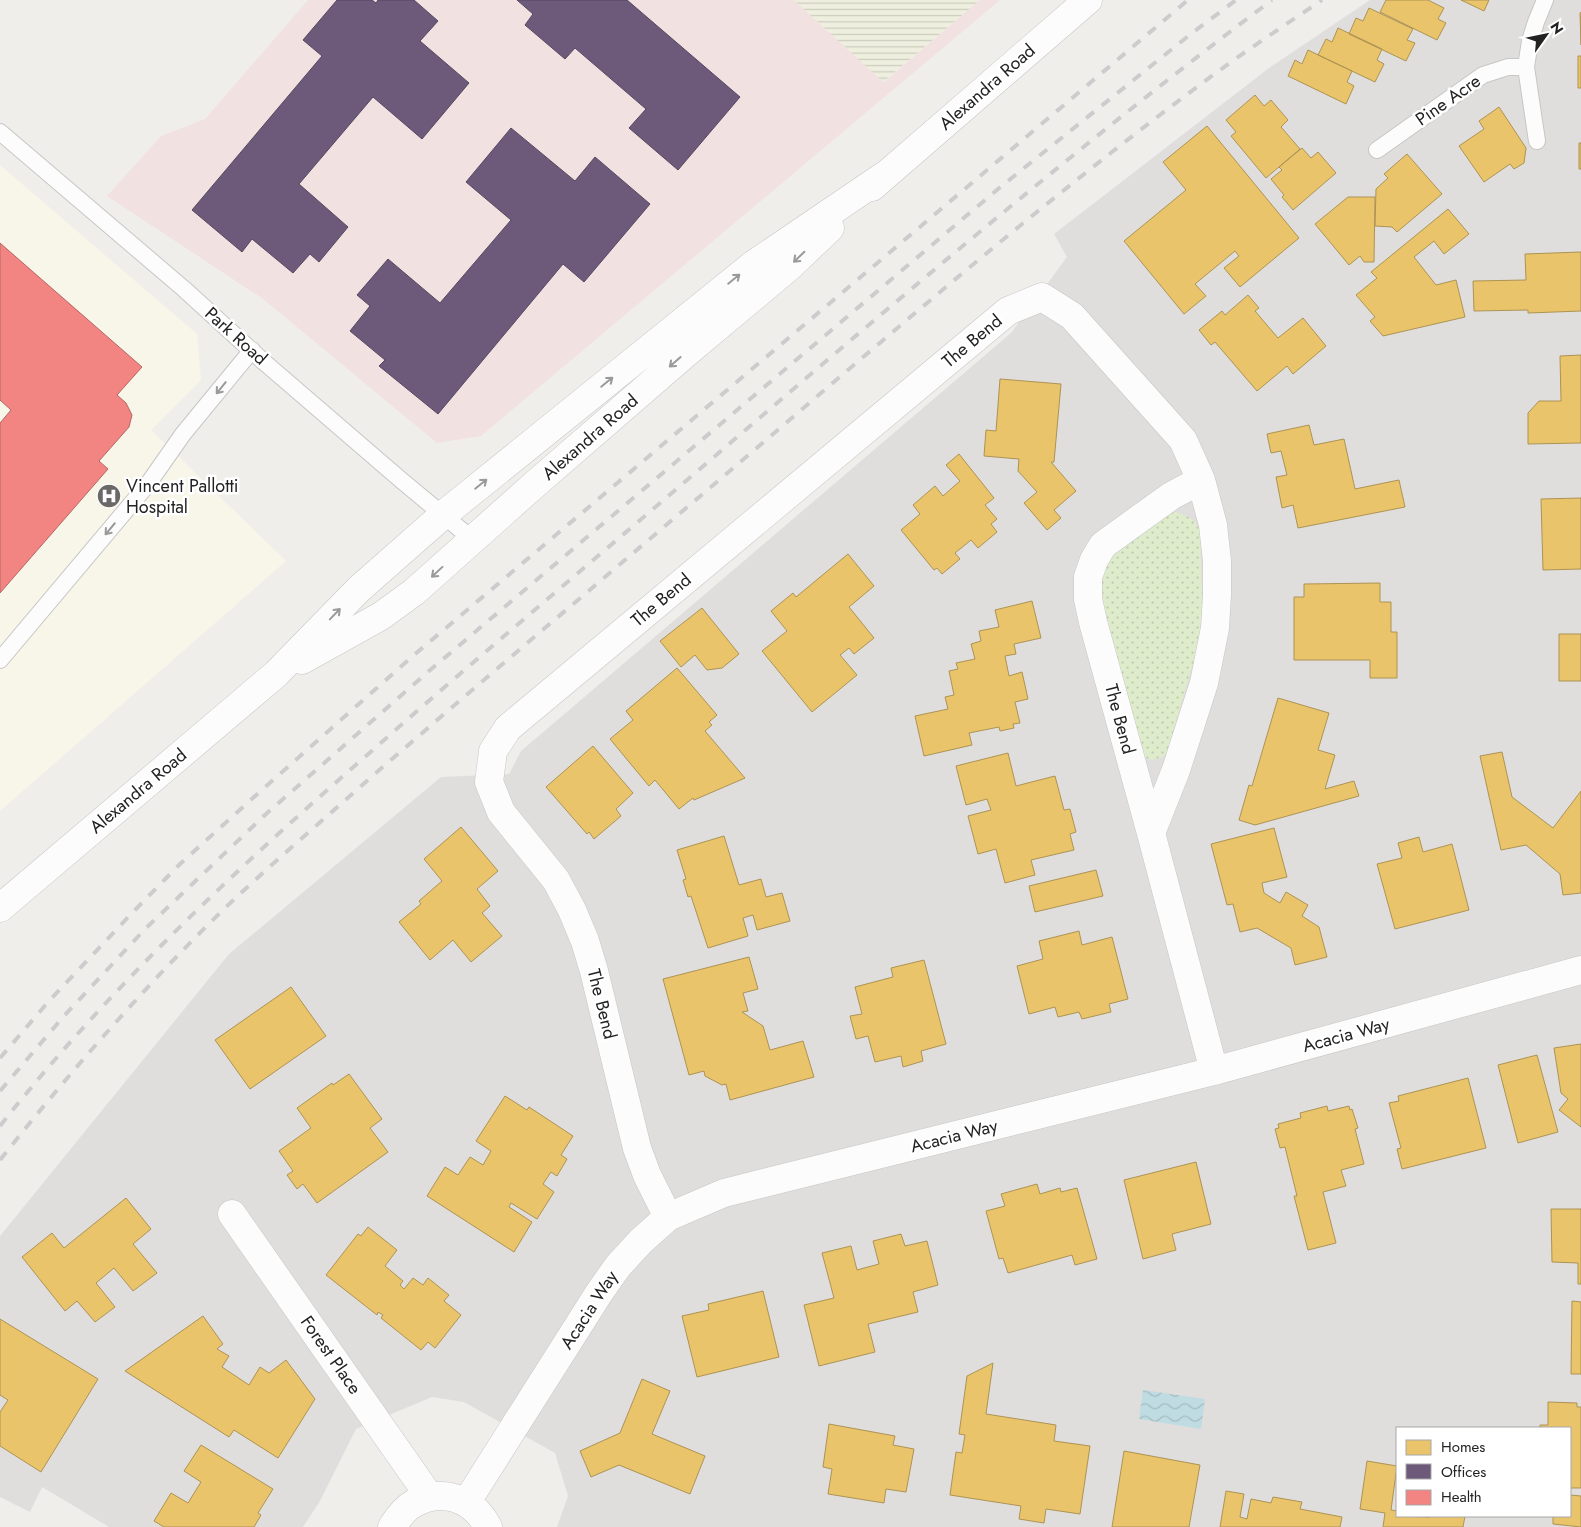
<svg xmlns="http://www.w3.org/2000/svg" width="1581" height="1527" font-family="Jost,sans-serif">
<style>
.residential{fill:#dfdedc;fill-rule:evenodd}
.commercial{fill:#f1e2e1}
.education{fill:#f8f6e8}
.farmland{fill:url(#farmland-rules)}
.grass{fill:url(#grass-dots)}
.water{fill:url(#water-waves)}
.homes{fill:#e9c46a;stroke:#ad9354}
.offices{fill:#6d597a;stroke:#564860}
.health{fill:#f28482;stroke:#b46765}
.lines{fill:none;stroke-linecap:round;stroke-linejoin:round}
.service-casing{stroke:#c7c6c5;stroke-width:18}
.minor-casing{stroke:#c7c6c5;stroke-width:29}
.tertiary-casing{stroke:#c7c6c5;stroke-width:29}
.service{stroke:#fdfcfc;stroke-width:16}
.minor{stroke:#fdfcfc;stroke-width:28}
.tertiary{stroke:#fdfcfc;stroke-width:28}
.rail{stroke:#ccc;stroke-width:4;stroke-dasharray:10 10;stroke-linecap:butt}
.oneway{stroke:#9a9a9a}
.labels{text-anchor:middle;stroke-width:5;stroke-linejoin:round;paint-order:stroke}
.street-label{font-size:18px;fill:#222;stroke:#fff}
.poi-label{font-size:18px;fill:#222;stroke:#fff;text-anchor:start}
</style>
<defs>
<pattern id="farmland-rules" width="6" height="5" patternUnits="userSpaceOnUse" patternTransform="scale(1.25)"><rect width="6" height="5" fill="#efefdf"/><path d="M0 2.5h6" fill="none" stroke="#cdcdbf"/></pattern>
<pattern id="grass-dots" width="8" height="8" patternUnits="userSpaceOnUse" patternTransform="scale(1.25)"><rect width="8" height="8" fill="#deeccb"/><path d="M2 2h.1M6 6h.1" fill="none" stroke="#becaae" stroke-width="1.8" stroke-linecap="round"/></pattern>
<pattern id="water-waves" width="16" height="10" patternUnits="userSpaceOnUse" patternTransform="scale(1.25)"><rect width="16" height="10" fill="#bfdce2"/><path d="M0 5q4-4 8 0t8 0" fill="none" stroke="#a4bcc2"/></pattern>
</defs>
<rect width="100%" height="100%" fill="#f0eeeb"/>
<path class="residential" d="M1370 0H1581V1527H557L568 1496 555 1453 464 1402 432 1397 356 1429 320 1501 303 1527H109L42 1487 30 1512 0 1497V1236L229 954 441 777 509 774 521 751 1011 333 1067 257 1054 234 1269 68ZM1397 1428H1570V1516H1397Z"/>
<path class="commercial" d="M308 0H794L884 82 980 0H1000L481 436 437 443 263 299 107 196 161 136 205 119Z"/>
<path class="education" d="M0 165 197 334 201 380 151 430 286 561 0 811Z"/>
<path class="farmland" d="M794 0H980L883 82Z"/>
<path class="grass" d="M1176 512C1188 516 1196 519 1200 532L1203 629 1167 752 1163 757 1152 760 1142 756 1097 583 1108 556 1168 513Z"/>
<path class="water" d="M1143 1390 1205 1399 1201 1429 1139 1419Z"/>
<path class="homes" d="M1386 0H1428L1444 8 1438 19 1446 23 1437 40 1380 12Z
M1461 0H1489L1484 11Z
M1369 8 1413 29 1407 40 1415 43 1406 61 1349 34 1356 18 1363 21Z
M1581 12V45L1580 13Z
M1338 28 1382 49 1377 60 1384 64 1375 82 1318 55 1326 39 1332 42Z
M1308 50 1352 71 1347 82 1354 86 1346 104 1288 76 1295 60 1302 64Z
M1578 56H1581V88H1578Z
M1255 95 1264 106 1271 100 1288 120 1281 127 1300 149 1266 178 1231 136 1236 132 1226 120Z
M1499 107 1526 148 1524 163 1514 169 1510 164 1484 182 1459 146 1484 129 1479 121Z
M1207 126 1299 238 1240 287 1224 268 1239 256 1235 251 1195 284 1206 296 1184 314 1124 241 1186 190 1163 162Z
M1579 143H1581V169H1579Z
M1302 148 1311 158 1318 152 1336 173 1293 210 1282 197 1284 195 1271 179 1282 170 1279 167Z
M1407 154 1442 194 1397 232 1392 227 1375 226 1376 189 1388 178 1384 174Z
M1348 197H1375L1374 262H1364L1360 256 1349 265 1315 224Z
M1448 209 1469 234 1444 254 1434 241 1414 257 1436 285 1456 280 1465 317 1383 336 1370 321 1375 317 1356 295 1377 278 1371 272Z
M1581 252V311L1528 313V310L1474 311 1473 281 1526 280 1525 254Z
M1248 295 1259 308 1255 311 1278 338 1303 318 1326 346 1293 374 1287 366 1257 391 1215 342 1211 345 1199 330 1222 311 1225 315Z
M1581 355V443L1528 444V413L1539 401H1561L1560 356Z
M1000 379 1061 384 1054 462H1051L1076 491 1054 510 1061 518 1047 530 1024 503 1037 492 1018 471 1019 459 984 456 986 430 996 431Z
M1309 425 1314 445 1344 439 1355 489 1399 480 1405 507 1298 528 1293 505 1282 508 1276 477 1287 475 1281 451 1271 453 1267 434Z
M959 454 994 498 985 505 997 519 991 524 997 532 978 548 971 540 955 553 960 559 942 574 937 568 934 570 901 530 920 514 913 505 935 486 943 496 960 481 946 465Z
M1581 498V569L1543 570 1541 499Z
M848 554 874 586 849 607 874 638 854 654 849 648 840 655 857 675 812 712 762 651 787 631 771 611 793 593 796 597Z
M1380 583V602H1391V632H1397V678H1370V660H1294V597H1304V584Z
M1032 601 1041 638 1014 644 1016 654 1005 656 1009 676 1022 672 1028 699 1015 702 1020 723 1013 724 1014 728 1000 731 999 727 969 733 972 745 924 756 915 716 948 709 945 697 954 695 949 671 958 669 956 663 975 659 971 644 981 641 979 631 999 627 995 610Z
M702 608 739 654 722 668 707 670 695 655 681 667 660 641Z
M1559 634H1581V681H1559Z
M677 668 717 715 709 722 712 725 705 731 745 778 694 800 693 798 679 809 655 780 649 786 610 739 633 720 626 711Z
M1278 698 1329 713 1318 750 1335 755 1325 789 1354 781 1359 796 1255 825 1239 820 1249 785 1252 786Z
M593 746 633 793 616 809 621 816 594 839 589 832 587 834 546 787Z
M1502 752 1512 797 1553 828 1581 791V893L1563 895 1560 874 1526 845 1501 850 1480 756Z
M1008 753 1016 786 1055 776 1064 810 1070 809 1076 832 1070 834 1074 850 1031 860 1035 875 1005 883 996 849 978 854 968 816 991 810 987 799 966 805 956 766Z
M461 827 498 871 477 889 490 906 482 913 502 936 471 962 453 940 430 960 399 922 421 904 419 901 442 881 424 859Z
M1274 828 1287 877 1262 883 1264 893 1280 903 1286 892 1308 905 1302 916 1319 927 1327 957 1295 965 1291 948 1257 928 1240 932 1233 904 1227 905 1211 844Z
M724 836 739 885 761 879 766 897 782 893 790 921 757 930 753 915 743 918 748 936 708 948 691 896 688 897 683 880 686 879 677 850Z
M1419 837 1423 852 1452 844 1469 910 1395 929 1377 864 1402 858 1398 843Z
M1096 870 1103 896 1035 912 1029 886Z
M1079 931 1082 945 1112 937 1128 999 1109 1004 1111 1012 1082 1019 1079 1012 1058 1017 1055 1007 1029 1014 1017 966 1043 959 1039 941Z
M749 957 758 989 743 993 748 1011 742 1012 763 1026 770 1050 803 1041 814 1077 730 1100 726 1084 722 1085 705 1076 704 1071 689 1075 663 979Z
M924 960 946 1044 921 1051 923 1061 903 1067 901 1056 875 1062 868 1036 856 1039 850 1016 862 1014 855 987 893 977 891 968Z
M291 987 326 1036 250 1089 215 1040Z
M1581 1044V1127L1559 1110 1568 1099 1561 1093 1554 1048Z
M1537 1055 1558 1132 1518 1143 1498 1065Z
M349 1074 382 1119 370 1128 388 1152 317 1203 303 1184 297 1189 287 1175 293 1171 279 1151 311 1128 297 1108 332 1083 333 1085Z
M1468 1078 1486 1148 1402 1169 1397 1149 1401 1148 1389 1103 1399 1101 1398 1096Z
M505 1096 527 1110 529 1107 573 1136 561 1155 567 1159 557 1176 551 1172 543 1184 554 1192 537 1219 511 1203 509 1207 532 1222 514 1252 427 1196 445 1167 458 1175 470 1157 483 1165 491 1151 476 1141Z
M1327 1106 1328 1111 1349 1106 1350 1110 1352 1109 1358 1128 1355 1129 1364 1164 1341 1170 1346 1186 1323 1192 1336 1243 1308 1250 1294 1196H1297L1285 1147 1280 1148 1275 1129 1279 1128 1278 1124 1301 1118 1300 1113Z
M1196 1162 1211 1224 1172 1234 1176 1250 1143 1259 1124 1180Z
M1037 1184 1040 1194 1060 1188 1061 1192 1077 1188 1097 1259 1075 1265 1072 1255 1008 1273 1003 1258 999 1259 986 1211 1005 1206 1001 1194Z
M126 1198 151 1229 133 1244 157 1273 133 1291 114 1268 96 1283 115 1307 95 1322 77 1301 65 1311 22 1257 52 1233 64 1248Z
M1551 1209H1581V1284H1578V1263L1552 1262Z
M368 1227 397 1250 385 1266 403 1281 400 1285 404 1289 413 1278 423 1285 428 1278 449 1295 444 1301 461 1315 435 1348 428 1342 421 1350 381 1318 383 1315 378 1312 377 1315 326 1275 358 1234 361 1236Z
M901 1234 905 1246 927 1241 938 1285 913 1292 918 1312 868 1324 875 1352 819 1366 804 1305 834 1298 822 1253 851 1246 857 1270 879 1264 873 1241Z
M763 1291 779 1357 697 1377 682 1316 709 1310 708 1304Z
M1572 1301 1581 1302V1374H1571Z
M203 1316 223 1344 217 1349 229 1356 222 1367 249 1385 260 1367 269 1373 286 1360 315 1399 278 1458 234 1430 229 1437 125 1371Z
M0 1319 98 1379 41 1472 0 1446V1412L8 1400 0 1395Z
M993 1363 986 1414 1056 1425 1054 1441 1090 1446 1080 1514 1046 1509 1044 1523 1019 1519 1021 1506 950 1495 956 1452 962 1453 965 1435 959 1434 967 1376Z
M642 1379 670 1391 652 1434 705 1456 690 1494 619 1465 591 1477 580 1451 620 1433Z
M1548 1402 1577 1403V1407H1581V1488H1570V1428H1540V1425H1548Z
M829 1424 895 1436 893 1445 914 1449 906 1492 886 1489 884 1503 828 1494 832 1469 823 1467Z
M201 1445 273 1489 258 1513 261 1515 254 1527H164L154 1521 171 1493 188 1503 201 1482 184 1471Z
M1124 1451 1200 1465 1189 1527H1112Z
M1367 1461 1397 1466 1391 1510 1397 1511V1516L1430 1517V1516H1465L1463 1527H1383L1385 1513 1360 1509Z
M1226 1491 1244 1494 1240 1517 1247 1519 1251 1499 1271 1503 1273 1497 1302 1502 1300 1509 1342 1517 1340 1527H1220Z
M1570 1495 1581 1496V1527L1553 1524V1516H1570Z"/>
<path class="offices" d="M337 0H372L376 3 378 0H414L438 21 420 41 469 83 422 139 373 97 299 184 348 227 319 262 310 254 293 273 252 239 242 252 192 210 322 56 303 40Z
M517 0H627L740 97 678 170 629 128 646 109 575 48 565 59 525 25 533 14Z
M511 128 575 181 595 157 650 204 584 282 563 264 438 414 379 366 385 360 350 331 370 306 357 295 388 259 440 303 511 220 466 182Z"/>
<path class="health" d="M0 243 142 367 117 395 126 403 132 415 129 427 99 461 108 469 0 593V423L11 410 0 400Z"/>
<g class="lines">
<g class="service-casing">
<path id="service" d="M0 132 184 289 264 362 401 480 472 539
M1537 141 1526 67 1530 41 1536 22 1545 0
M1377 150 1483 75 1508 67H1526
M0 660 148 484 183 434 252 350"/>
</g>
<g class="minor-casing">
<path id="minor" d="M1201 480 1171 496 1103 545 1094 560 1088 577V599L1093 622 1151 833 1214 1071
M232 1214 429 1496
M668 1217 647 1175 637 1148 594 971 585 941 572 910 556 880 501 812 489 782 493 751 508 728 1008 311 1042 297 1072 316 1183 440 1201 480 1213 525 1217 561V595L1215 628 1204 683 1176 770 1151 833
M466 1503 599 1293 618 1266 641 1241 668 1217 724 1193 1214 1071 1581 970
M392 1527C397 1519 404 1509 413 1504 441 1487 473 1498 488 1527"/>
</g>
<g class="tertiary-casing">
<path id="tertiary" d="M872 187 1088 0
M302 660 381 616 414 592 534 485 684 355 789 267 830 228
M0 908 276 674 359 589 443 515 754 264 885 175"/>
</g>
<use href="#service" class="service"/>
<use href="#minor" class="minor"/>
<use href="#tertiary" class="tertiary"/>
<path class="rail" d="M0 1058 49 1001 133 912 180 864 254 797 414 655 1188 0
M0 1091 64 1016 146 928 266 814 429 671 998 189 1192 33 1236 0
M0 1126C108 989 235 870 366 756 447 684 530 614 612 544 829 359 1044 171 1272 0
M0 1160C70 1072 144 987 224 909 271 864 321 822 369 779 469 692 571 606 672 520 852 368 1029 210 1220 70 1253 46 1288 23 1322 0"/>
</g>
<defs><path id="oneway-shaft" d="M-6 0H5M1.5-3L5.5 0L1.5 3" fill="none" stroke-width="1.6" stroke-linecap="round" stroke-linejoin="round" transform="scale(1.25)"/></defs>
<g class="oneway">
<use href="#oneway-shaft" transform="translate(799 257) rotate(136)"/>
<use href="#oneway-shaft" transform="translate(734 279) rotate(-39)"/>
<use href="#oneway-shaft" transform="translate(675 362) rotate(139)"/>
<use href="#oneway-shaft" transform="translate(607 382) rotate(-39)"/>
<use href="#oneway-shaft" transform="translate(221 388) rotate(129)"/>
<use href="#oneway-shaft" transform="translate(481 484) rotate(-39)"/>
<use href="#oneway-shaft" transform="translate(110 529) rotate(130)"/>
<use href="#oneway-shaft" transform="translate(437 572) rotate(137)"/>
<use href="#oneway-shaft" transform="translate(335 614) rotate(-46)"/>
</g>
<defs>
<g id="hospital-disc" transform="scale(1.25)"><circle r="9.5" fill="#6a6968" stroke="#fff"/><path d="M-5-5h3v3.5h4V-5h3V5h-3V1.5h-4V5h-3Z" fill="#fff"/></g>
</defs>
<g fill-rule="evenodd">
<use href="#hospital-disc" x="109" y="496"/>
</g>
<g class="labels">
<g class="street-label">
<text transform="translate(987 87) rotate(-41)" y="6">Alexandra Road</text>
<text transform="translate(1448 100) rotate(-35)" y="6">Pine Acre</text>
<text transform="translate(236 336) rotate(42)" y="6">Park Road</text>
<text transform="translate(972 341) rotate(-40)" y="6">The Bend</text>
<text transform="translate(590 437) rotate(-41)" y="6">Alexandra Road</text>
<text transform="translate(661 600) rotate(-40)" y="6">The Bend</text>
<text transform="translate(1120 719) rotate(75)" y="6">The Bend</text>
<text transform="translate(138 791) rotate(-40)" y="6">Alexandra Road</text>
<text transform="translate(602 1004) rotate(76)" y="6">The Bend</text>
<text transform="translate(1346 1035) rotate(-15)" y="6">Acacia Way</text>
<text transform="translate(954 1136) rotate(-14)" y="6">Acacia Way</text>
<text transform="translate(589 1310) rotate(-57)" y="6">Acacia Way</text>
<text transform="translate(331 1355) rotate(55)" y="6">Forest Place</text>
</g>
<g class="poi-label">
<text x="126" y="492">Vincent Pallotti<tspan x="126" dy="21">Hospital</tspan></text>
</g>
</g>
<rect x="1396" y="1427" width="175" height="90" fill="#ffffff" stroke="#a7a7a7"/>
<rect x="1406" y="1440" width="25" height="15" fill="#e9c46a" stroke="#a7a7a7"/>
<text x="1441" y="1452" font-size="15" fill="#222222">Homes</text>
<rect x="1406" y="1464" width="25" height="15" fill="#6d597a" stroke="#a7a7a7"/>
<text x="1441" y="1477" font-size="15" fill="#222222">Offices</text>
<rect x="1406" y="1490" width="25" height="15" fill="#f28482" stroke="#a7a7a7"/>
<text x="1441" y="1502" font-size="15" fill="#222222">Health</text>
<g transform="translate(1546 35) rotate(57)" stroke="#ffffff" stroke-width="4" paint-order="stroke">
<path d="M0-4L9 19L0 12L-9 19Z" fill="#222222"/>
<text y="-8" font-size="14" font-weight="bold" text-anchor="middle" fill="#222222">N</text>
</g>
</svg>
